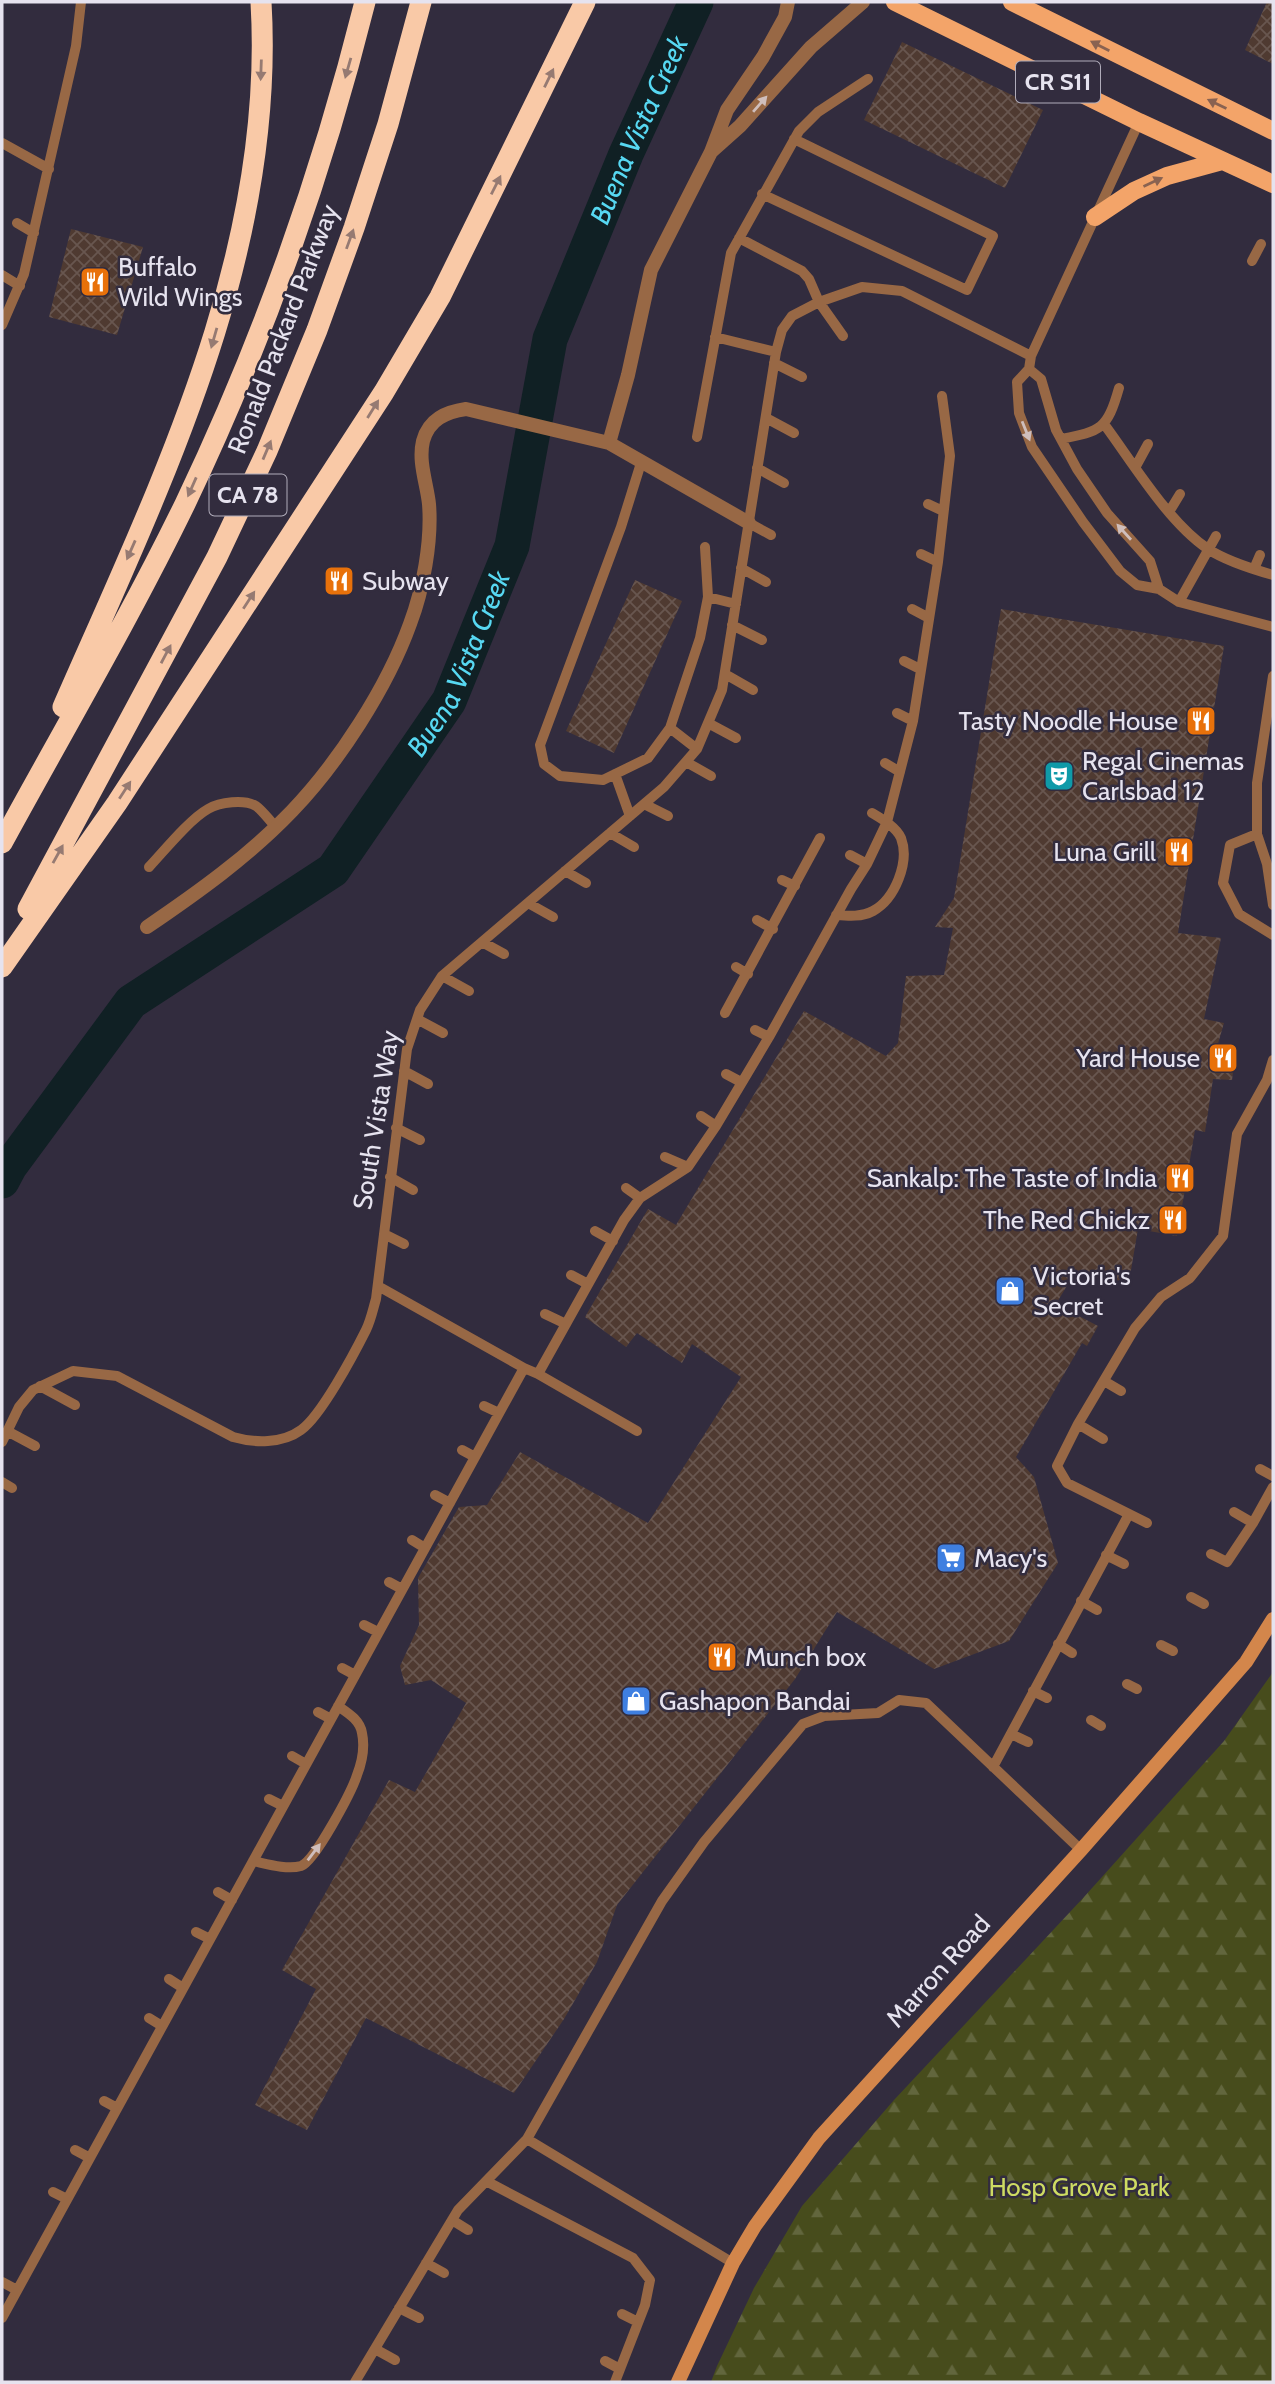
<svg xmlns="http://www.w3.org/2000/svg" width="1275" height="2384" font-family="Cabin,sans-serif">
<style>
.forest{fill:url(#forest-firs)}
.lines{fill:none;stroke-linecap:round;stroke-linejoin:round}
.river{stroke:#102024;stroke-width:35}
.building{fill:url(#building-cross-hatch)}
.service{stroke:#986845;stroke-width:10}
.minor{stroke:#986845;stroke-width:14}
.secondary{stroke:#d3864b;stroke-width:14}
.primary{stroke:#f3a469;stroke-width:18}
.motorway{stroke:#f9c9a7;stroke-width:21}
.oneway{fill:#896251}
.oneway2{fill:#967a72}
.oneway3{fill:#cfbebc}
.labels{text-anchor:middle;stroke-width:5;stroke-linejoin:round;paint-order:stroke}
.shield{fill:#322c3e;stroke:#b0acba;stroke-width:2}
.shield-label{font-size:24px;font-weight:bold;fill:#e6e3ef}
.poi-label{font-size:26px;fill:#e6e3ef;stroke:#322c3e;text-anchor:start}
.street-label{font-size:26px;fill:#e6e3ef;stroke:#322c3e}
.park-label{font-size:26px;fill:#cedb62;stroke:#322c3e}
.water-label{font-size:28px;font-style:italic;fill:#57d8f2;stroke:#322c3e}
</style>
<defs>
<pattern id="forest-firs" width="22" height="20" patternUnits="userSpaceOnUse" patternTransform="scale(1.75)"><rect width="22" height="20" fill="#474c1c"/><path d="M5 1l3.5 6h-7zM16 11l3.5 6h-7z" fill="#62663d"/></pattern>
<pattern id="building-cross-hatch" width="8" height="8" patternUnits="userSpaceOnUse" patternTransform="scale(1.75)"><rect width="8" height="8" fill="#4f3a31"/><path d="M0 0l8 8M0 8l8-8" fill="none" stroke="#68564f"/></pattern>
</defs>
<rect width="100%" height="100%" fill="#322c3e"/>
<path class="forest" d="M1273 1672V2382H711L717 2366 754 2288 802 2206 894 2100 1084 1897 1224 1741Z"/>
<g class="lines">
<path class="river" id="s1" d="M2 1181 10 1166 131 1002 333 870 449 701 512 546 550 339 626 154 696 2"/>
</g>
<path class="building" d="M1267 2H1273V64L1245 50Z
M902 42 1043 110 1005 188 864 120Z
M71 229 143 247 117 335 49 317Z
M635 580 682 601 614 753 566 731Z
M1001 609 1224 646 1178 933 1221 938 1204 1019 1224 1023 1217 1047 1236 1049 1232 1080 1213 1079 1205 1132 1195 1130 1177 1236 1138 1229 1129 1282 1074 1274 1056 1304 1098 1326 1087 1346 1082 1343 1016 1457 1034 1477 1058 1563 1009 1641 934 1669 837 1612 795 1679 617 1905 597 1962 564 2019 514 2093 366 2018 307 2130 255 2105 316 1989 282 1970 389 1780 415 1792 466 1703 431 1680 405 1685 400 1666 419 1625 418 1578 459 1507 487 1505 520 1452 648 1523 741 1377 692 1344 682 1363 637 1333 626 1347 585 1317 648 1209 676 1225 804 1011 886 1056 898 1043 906 976 944 975 953 928 935 927 954 898Z"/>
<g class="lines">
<path class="service" d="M2 143 49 169
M762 194 967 290 993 236 794 139
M17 223 34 233
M739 238 802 271 809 279 819 302 843 336
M1252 261 1261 244
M2 275 20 286
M2 325 24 274 76 46 81 2
M715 337 776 352
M1031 356 1139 122
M774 363 802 377
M1029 369 1041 379 1056 430 1077 469 1107 513 1150 561 1159 589
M766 418 794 433
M1104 424C1133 463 1168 522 1208 549 1226 561 1252 569 1273 575
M697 437 731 253 799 131 818 112 868 79
M1061 439C1101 431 1107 430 1119 388
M641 463 621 527 540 745 544 764 560 776 603 780 648 758 670 728 700 638 708 597 705 547
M1136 466 1148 444
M757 468 784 483
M928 504 943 511
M1169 512 1180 494
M749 523 771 535
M921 554 938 562
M741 568 766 582
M1254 569 1260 555
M708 597 736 604
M1179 602 1216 536
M912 609 929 618
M732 625 762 640
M904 661 920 669
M725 674 753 690
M1273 676 1257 783V834L1267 864 1273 905
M897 713 913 721
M708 723 736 738
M670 728 697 749
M686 762 711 776
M885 763 900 772
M615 774 630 816
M644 804 668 816
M610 833 634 847
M1257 834 1230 845 1223 883 1239 914 1273 935
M850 855 867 864
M149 867C164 851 190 819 208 809 220 802 244 799 256 806 263 811 269 820 275 826
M565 871 586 883
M782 880 795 886
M528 903 553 917
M836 915C849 916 862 917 873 911 895 899 910 862 901 838 896 827 882 819 872 813
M757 920 773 929
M482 942 504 954
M736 967 748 974
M442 976 469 991
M725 1013 820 838
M417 1019 443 1033
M755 1030 769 1037
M404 1071 428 1084
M726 1074 741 1082
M701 1116 716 1126
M396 1128 420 1140
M665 1157 688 1167
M390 1177 413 1190
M626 1188 640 1198
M595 1231 613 1241
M384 1234 404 1244
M571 1275 588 1284
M378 1286 524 1368
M545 1314 566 1324
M538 1374 637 1431
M1104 1381 1121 1391
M40 1386 75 1405
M484 1406 499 1413
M1078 1424 1103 1439
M7 1431 35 1446
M2 1442 19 1407 33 1390 73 1371 117 1376 233 1437C254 1443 282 1444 301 1430 321 1416 354 1354 366 1330 371 1320 373 1309 376 1299L407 1049 420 1010 442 976 664 787 697 749 722 690 776 352 782 330 792 316 819 302 862 287 902 291 1031 356 1029 369 1017 382 1019 413 1032 447 1083 522 1120 571 1137 585 1159 589 1179 602 1273 627
M462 1450 475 1457
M1260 1469 1273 1476
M2 1482 12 1488
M435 1495 450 1503
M1234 1512 1253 1523
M1129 1514 1147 1523
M412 1540 425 1548
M1211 1554 1227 1562 1253 1523 1273 1487
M1106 1555 1124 1564
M389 1582 402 1589
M1191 1597 1204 1604
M1081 1601 1097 1610
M364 1625 378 1632
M1058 1644 1072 1653
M1161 1645 1173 1651
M342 1668 355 1675
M1127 1684 1137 1689
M1033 1691 1047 1698
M318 1712 331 1719
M1091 1720 1101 1726
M1011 1734 1028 1742
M292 1756 306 1764
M993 1767 1129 1514 1067 1483 1057 1466 1078 1424 1135 1328 1161 1297 1190 1278 1223 1236 1237 1134 1267 1080 1273 1060
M269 1799 283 1806
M253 1861C267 1864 287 1870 301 1866 315 1861 352 1791 357 1775 362 1762 365 1747 362 1733 360 1720 348 1713 338 1706
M218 1892 232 1900
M196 1932 210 1939
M169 1979 183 1988
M149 2018 162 2026
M104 2101 117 2108
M527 2139 733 2263
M75 2150 90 2158
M486 2181 633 2258 650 2280 645 2305 615 2382
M53 2192 67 2199
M452 2220 468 2230
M426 2263 444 2273
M2 2282 17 2290
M399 2308 419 2318
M622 2314 638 2322
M2 2318 524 1368 538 1374 624 1220 640 1198 688 1167 716 1126 769 1037 851 889 867 864 887 822 913 721 938 562 950 456 942 396
M375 2349 395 2360
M605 2361 620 2369
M355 2382 458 2210 527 2139 662 1901 704 1842 803 1724 824 1716 878 1713 899 1700 926 1703 1081 1850"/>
<path class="minor" d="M712 151 740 126 811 47 863 2
M609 443 628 375 651 270 711 152 727 110 763 57 785 17 788 2
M147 927C197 893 249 856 292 811 338 763 387 688 410 624 423 590 432 541 429 504 427 484 418 462 423 441 429 419 446 412 466 409L609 443 749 523"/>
<path class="secondary" d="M678 2382 733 2263 755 2226 819 2138 1081 1850 1246 1662 1273 1619"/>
<path class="primary" d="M895 2 1139 122 1273 184
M1012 2 1273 131
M1095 217 1134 191 1167 176 1222 161"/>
<path class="motorway" d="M63 707C161 483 276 253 261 2
M2 843C63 731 129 619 185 504 262 343 322 174 365 2
M28 909 217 557 267 451 317 330 354 228 388 124 421 2
M2 967 117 803 384 392 440 297 585 2"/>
</g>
<defs><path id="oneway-solid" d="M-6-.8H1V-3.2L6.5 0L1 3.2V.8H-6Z" transform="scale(1.75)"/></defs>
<g class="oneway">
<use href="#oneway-solid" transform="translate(1100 46) rotate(-153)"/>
<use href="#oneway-solid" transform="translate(1217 104) rotate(-154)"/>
<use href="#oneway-solid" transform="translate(1153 182) rotate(-25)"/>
</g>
<g class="oneway2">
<use href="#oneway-solid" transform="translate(348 68) rotate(106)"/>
<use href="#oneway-solid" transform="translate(261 70) rotate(92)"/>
<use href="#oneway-solid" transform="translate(549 78) rotate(-64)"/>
<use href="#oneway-solid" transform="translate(496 185) rotate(-63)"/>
<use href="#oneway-solid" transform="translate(350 239) rotate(-70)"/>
<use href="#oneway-solid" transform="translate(214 338) rotate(106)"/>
<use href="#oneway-solid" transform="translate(373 409) rotate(-58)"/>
<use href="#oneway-solid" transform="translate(267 450) rotate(-67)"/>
<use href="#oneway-solid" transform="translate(192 487) rotate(114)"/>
<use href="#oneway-solid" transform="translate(131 550) rotate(114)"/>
<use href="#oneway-solid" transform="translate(249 600) rotate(-57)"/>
<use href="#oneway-solid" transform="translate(166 654) rotate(-62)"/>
<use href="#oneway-solid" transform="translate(125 790) rotate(-57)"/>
<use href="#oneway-solid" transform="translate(58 854) rotate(-61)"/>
</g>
<g class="oneway3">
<use href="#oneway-solid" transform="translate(760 104) rotate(-49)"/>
<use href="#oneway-solid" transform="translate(1026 431) rotate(68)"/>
<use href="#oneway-solid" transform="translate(1124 532) rotate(-132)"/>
<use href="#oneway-solid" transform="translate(314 1852) rotate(-53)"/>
</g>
<defs>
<g id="restaurant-square" transform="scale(1.575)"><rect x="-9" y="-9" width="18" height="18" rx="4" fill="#e8710a" stroke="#322c3e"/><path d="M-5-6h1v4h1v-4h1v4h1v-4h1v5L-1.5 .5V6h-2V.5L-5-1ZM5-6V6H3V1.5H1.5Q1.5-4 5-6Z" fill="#fff"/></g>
<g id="theatre-square" transform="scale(1.575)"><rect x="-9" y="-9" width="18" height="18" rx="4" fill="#0f9aa8" stroke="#322c3e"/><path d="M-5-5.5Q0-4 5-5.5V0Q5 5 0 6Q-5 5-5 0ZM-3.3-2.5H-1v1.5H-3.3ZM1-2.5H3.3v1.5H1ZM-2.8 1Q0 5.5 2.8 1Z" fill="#fff"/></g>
<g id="shop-square" transform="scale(1.575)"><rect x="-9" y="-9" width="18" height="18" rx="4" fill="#3f7fe0" stroke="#322c3e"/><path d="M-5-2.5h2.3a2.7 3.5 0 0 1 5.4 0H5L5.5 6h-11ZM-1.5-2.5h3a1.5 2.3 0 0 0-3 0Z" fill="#fff"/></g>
<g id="supermarket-square" transform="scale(1.575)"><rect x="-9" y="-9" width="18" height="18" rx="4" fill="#3f7fe0" stroke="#322c3e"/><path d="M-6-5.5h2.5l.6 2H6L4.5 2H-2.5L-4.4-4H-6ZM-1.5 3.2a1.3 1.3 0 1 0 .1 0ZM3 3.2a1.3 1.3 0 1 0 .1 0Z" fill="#fff"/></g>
</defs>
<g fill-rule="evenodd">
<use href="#restaurant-square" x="95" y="282"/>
<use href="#restaurant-square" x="339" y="581"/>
<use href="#restaurant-square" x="1201" y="721"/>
<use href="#theatre-square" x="1059" y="776"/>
<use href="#restaurant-square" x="1179" y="852"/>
<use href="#restaurant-square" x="1223" y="1058"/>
<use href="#restaurant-square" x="1180" y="1178"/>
<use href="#restaurant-square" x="1173" y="1220"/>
<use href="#shop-square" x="1010" y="1291"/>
<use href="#supermarket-square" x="951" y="1558"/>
<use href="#restaurant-square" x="722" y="1657"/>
<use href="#shop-square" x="636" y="1701"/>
</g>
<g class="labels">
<g class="shield">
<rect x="1016" y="61.5" width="84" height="41" rx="5"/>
<rect x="209.5" y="474.5" width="77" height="41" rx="5"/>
</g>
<g class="shield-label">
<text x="1058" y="90">CR S11</text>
<text x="248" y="503">CA 78</text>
</g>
<g class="poi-label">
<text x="118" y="276">Buffalo<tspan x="118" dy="30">Wild Wings</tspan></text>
<text x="362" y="590">Subway</text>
<text x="1178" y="730" text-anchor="end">Tasty Noodle House</text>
<text x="1082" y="770">Regal Cinemas<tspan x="1082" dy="30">Carlsbad 12</tspan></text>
<text x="1156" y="861" text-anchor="end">Luna Grill</text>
<text x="1200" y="1067" text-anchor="end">Yard House</text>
<text x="1157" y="1187" text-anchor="end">Sankalp: The Taste of India</text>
<text x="1150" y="1229" text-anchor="end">The Red Chickz</text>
<text x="1033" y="1285">Victoria's<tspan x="1033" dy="30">Secret</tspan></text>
<text x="974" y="1567">Macy's</text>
<text x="745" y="1666">Munch box</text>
<text x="659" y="1710">Gashapon Bandai</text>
</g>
<g class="street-label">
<text transform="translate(283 329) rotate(-69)" y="9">Ronald Packard Parkway</text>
<text transform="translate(376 1120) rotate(-81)" y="9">South Vista Way</text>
<text transform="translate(938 1971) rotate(-48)" y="9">Marron Road</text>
</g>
<g class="park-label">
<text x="1079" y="2196">Hosp Grove Park</text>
</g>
<g class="water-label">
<text dy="10" stroke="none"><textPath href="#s1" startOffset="1272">Buena Vista Creek</textPath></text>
<text dy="10" stroke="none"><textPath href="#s1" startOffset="705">Buena Vista Creek</textPath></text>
</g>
</g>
<rect width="1275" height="2384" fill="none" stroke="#e6e3ef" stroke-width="7"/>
</svg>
